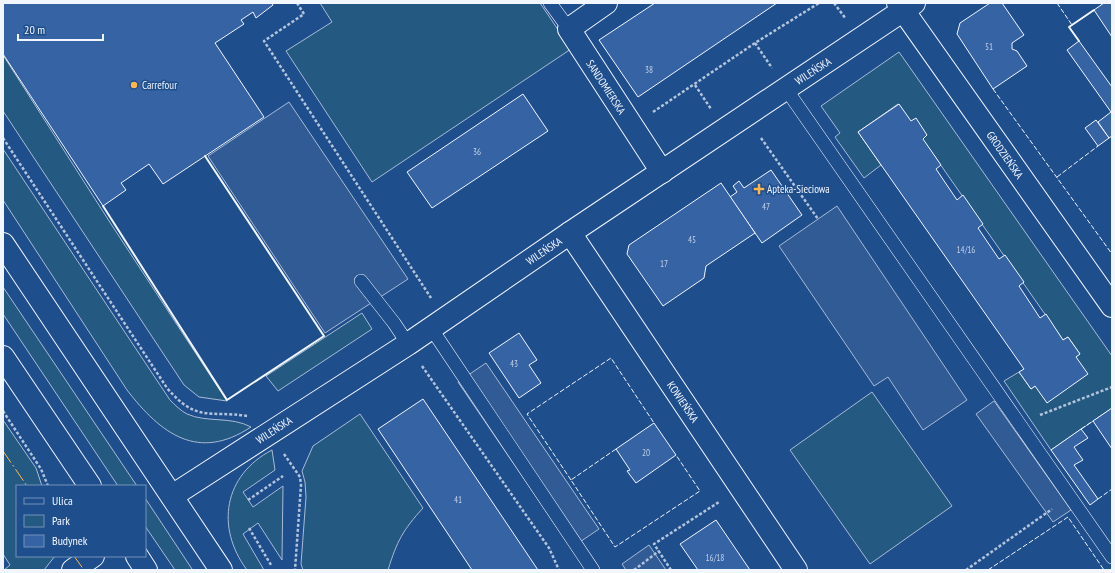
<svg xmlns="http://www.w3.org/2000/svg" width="1115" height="573" viewBox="0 0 1115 573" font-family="'PT Sans Narrow',sans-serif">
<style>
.green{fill:#245a82;stroke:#a8bbd7}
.parking{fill:#305b95;stroke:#a8bbd7}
.building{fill:#3563a3;stroke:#f2f6ff}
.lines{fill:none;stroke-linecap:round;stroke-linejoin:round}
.service-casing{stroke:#f2f6ff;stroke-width:14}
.minor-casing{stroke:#f2f6ff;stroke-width:24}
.secondary-casing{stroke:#f2f6ff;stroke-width:24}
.path{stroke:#b3c4dc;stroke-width:2.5;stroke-dasharray:3 2;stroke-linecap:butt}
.service{stroke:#1f4e8c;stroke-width:13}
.minor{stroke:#1f4e8c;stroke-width:22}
.secondary{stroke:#1f4e8c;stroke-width:22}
.fence{stroke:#f2f6ff;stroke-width:1;stroke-dasharray:5 2;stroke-linecap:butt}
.wall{stroke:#f2f6ff;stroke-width:2}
.power{stroke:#ffb74d;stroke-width:1;stroke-dasharray:14 3 2 3;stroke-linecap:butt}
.poi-dot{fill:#ffb74d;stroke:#1f4e8c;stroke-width:1.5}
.labels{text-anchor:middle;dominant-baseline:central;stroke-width:3;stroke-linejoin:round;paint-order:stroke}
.number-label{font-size:9px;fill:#c3d1e8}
.street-label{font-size:11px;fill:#f2f6ff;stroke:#1f4e8c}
.poi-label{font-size:11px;fill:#f2f6ff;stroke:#1f4e8c;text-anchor:start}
</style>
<rect width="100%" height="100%" fill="#1f4e8c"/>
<!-- green -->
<g class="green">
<path d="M 320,3 L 540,3 L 571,49 L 372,182 L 286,51 L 332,22 Z"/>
<path d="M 899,52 L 1112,356 L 1112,408 L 1051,450 L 1004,381 L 1019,372 L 1031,389 L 1080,354 L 1068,337 L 1063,340 L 898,104 L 858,132 L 881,165 L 864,178 L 835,137 L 840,133 L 821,106 Z"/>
<path d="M 3,55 L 111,224 L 227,401 L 199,397 L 184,385 L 3,111 Z"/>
<path d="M 3,149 L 170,400 C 175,405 181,411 187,414 C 207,423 231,416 251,427 C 198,462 161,434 127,390 L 3,200 Z"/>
<path d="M 3,287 L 137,486 L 118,486 L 3,314 Z"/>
<path d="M 362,313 L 372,329 L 278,391 L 266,376 Z"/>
<path d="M 872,392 L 952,506 L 870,564 L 790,450 Z"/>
<path d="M 360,414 L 423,508 C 403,530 397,541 388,570 L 303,570 L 301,564 L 306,497 L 305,482 L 302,471 L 313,446 Z"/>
<path d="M 3,420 L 36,468 L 42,486 L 17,486 L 17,556 L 55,556 L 44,570 L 4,570 L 10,565 L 3,554 Z"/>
<path d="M 272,450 L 275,470 L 243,492 L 253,507 L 283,486 L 282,560 L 258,523 L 243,534 L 264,570 L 247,570 C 215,527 224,475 272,450 Z"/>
<path d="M 145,498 L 192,569 L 193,570 L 175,570 L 145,526 Z"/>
</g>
<!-- parking -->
<g class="parking">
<path d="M 289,102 L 408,279 L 325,333 L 208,156 Z"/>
<path d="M 837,206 L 967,400 L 923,430 L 888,377 L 874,386 L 779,246 Z"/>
<path d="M 486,363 L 599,529 L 571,548 L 458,382 Z"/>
<path d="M 994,401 L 1071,510 L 1053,522 L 976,414 Z"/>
<path d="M 649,545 L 666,570 L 626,570 L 622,564 Z"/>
</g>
<!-- building -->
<g class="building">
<path d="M 3,3 L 272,3 L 273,5 L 256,18 L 253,12 L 241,20 L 244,24 L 215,43 L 264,117 L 163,184 L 149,164 L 121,183 L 126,190 L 103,206 L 3,54 Z"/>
<path d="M 655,3 L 777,3 L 638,97 L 599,40 Z"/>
<path d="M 990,3 L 1002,3 L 1024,35 L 1012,43 L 1012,49 L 1017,51 L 1027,66 L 993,89 L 957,34 L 960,23 Z"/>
<path d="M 1104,3 L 1112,3 L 1112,37 L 1094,10 Z"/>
<path d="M 1079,41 L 1112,87 L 1112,136 L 1109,138 L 1098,122 L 1111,112 L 1067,50 Z"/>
<path d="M 523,94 L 548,131 L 432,208 L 407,172 Z"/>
<path d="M 899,104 L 911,121 L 916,118 L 927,135 L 923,139 L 941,165 L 936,169 L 957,200 L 963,195 L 983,224 L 978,228 L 999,259 L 1005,255 L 1024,282 L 1019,286 L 1040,318 L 1046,314 L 1063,340 L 1068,337 L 1080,354 L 1076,357 L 1088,374 L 1047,403 L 1035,386 L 1031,389 L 1019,372 L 1024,369 L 858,132 Z"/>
<path d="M 1096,120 L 1109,138 L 1098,146 L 1085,128 Z"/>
<path d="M 771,170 L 802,215 L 762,243 L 730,197 L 737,192 L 733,186 L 739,181 L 744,188 Z"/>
<path d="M 721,183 L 755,233 L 706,266 L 704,278 L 663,306 L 627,254 L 629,245 Z"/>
<path d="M 519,333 L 537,360 L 529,365 L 541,383 L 519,398 L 489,353 Z"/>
<path d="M 423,399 L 538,570 L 472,570 L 378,429 Z"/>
<path d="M 1112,408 L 1112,449 L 1093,421 Z"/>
<path d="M 654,423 L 676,455 L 636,483 L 627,471 L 630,470 L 616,449 Z"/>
<path d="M 1081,429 L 1088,438 L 1074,447 L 1083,460 L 1074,465 L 1098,499 L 1090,505 L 1051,450 Z"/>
<path d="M 716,520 L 750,570 L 698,570 L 680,544 Z"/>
</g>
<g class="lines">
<!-- service casing -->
<g class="service-casing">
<g id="service">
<path d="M 550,3 L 569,29"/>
<path d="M 786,89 L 1112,557"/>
<path d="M 361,281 L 394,323 L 408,344"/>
<path d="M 431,328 L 593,570"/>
</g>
</g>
<!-- minor casing -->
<g class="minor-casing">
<g id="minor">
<path d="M 606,3 L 569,29 L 662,172"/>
<path d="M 898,3 L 1112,306"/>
<path d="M 570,233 L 796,570"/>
<path d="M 172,496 L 408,344 L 570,233 L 914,3"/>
<path d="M 73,570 L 93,556"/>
</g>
</g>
<!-- secondary casing -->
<g class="secondary-casing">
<g id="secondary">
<path d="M 3,244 L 221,570"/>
<path d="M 3,357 L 90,486"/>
<path d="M 137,556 L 146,570"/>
</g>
</g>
<!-- path -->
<g class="path">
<path d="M 297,3 L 304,14 L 264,41 L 431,298"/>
<path d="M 834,3 L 846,19"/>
<path d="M 755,43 L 772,68"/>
<path d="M 695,85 L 711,109"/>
<path d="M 653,112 L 755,43 L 819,3"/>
<path d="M 3,138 L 167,388 C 197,423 209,410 247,416"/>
<path d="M 761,138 L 818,219"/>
<path d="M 422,366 L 549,548 L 559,570"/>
<path d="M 3,411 L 41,469 L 48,486"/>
<path d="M 1040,415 L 1112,387"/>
<path d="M 284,454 L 300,477 L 301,485 L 295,570"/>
<path d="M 248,500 L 283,476"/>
<path d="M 249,528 L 271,565"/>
<path d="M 634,570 L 659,551"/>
<path d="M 671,570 L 654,544 L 719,502"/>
<path d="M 966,570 L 1052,509"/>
</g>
<!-- service -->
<use href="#service" class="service"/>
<!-- minor -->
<use href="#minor" class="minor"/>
<!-- secondary -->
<use href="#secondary" class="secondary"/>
<!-- fence -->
<g class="fence">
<path d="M 1057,3 L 1072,25"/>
<path d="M 993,89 L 1112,254"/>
<path d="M 1057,177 L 1098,146"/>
<path d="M 1081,429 L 1093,421"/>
<path d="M 616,449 L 571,480 L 615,547 L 700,491 L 676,455"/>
<path d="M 571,480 L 527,414 L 611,358 L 654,423"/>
<path d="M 1098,499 L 1112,489"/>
<path d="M 988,570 L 1068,517 L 1104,570"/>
</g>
<!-- wall -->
<g class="wall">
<path d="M 1079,41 L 1069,27 L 1094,10"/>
<path d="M 103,206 L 227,400 L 324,336 L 205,156"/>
</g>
<!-- power -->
<g class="power">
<path d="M 3,451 L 27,486"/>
<path d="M 74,556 L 84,570"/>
</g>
</g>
<!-- markers -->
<g class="poi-dot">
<circle cx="134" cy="85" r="4"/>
<path d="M757 183h4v4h4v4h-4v4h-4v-4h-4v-4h4z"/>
</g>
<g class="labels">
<!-- number labels -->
<g class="number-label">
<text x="989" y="46">51</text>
<text x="649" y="69">38</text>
<text x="477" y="151">36</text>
<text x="766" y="206">47</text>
<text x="692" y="239">45</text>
<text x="966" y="249">14/16</text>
<text x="664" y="263">17</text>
<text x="514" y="363">43</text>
<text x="646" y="452">20</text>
<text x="458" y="499">41</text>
<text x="715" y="557">16/18</text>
</g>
<!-- street labels -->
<g class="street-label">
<text transform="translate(813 71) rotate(-33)">WILEŃSKA</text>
<text transform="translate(606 87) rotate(57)">SANDOMIERSKA</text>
<text transform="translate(1005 155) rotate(55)">GRODZIEŃSKA</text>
<text transform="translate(544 251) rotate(-34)">WILEŃSKA</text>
<text transform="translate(683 402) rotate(56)">KOWIEŃSKA</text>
<text transform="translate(274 430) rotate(-33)">WILEŃSKA</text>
</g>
<!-- poi labels -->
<g class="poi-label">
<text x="142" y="85">Carrefour</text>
<text x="767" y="189">Apteka-Sieciowa</text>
</g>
</g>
<!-- border -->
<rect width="1115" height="573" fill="none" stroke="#f2f6ff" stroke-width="8"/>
<!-- legend -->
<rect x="16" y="485" width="130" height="72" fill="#1f4e8c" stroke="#7391ba"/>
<rect x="24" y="498" width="20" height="6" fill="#1f4e8c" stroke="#7391ba"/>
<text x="52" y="505" font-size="12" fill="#f2f6ff">Ulica</text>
<rect x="24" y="515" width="20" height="12" fill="#245a82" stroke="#7391ba"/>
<text x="52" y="525" font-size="12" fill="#f2f6ff">Park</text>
<rect x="24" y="535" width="20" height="12" fill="#3563a3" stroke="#7391ba"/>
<text x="52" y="545" font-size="12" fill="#f2f6ff">Budynek</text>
<!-- scale -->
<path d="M18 34v6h85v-6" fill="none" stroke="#f2f6ff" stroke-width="2"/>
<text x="24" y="34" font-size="12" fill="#f2f6ff" stroke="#1f4e8c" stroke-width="3" paint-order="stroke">20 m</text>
</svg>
